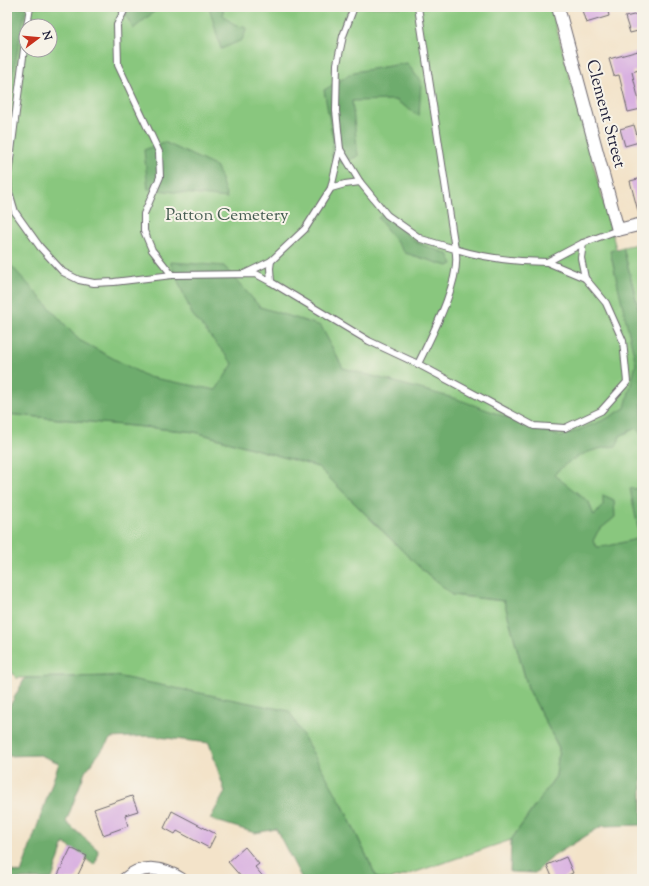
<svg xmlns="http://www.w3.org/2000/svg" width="649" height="886" viewBox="0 0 649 886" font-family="'Sorts Mill Goudy',serif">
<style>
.green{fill:#89c77e;stroke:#56745c;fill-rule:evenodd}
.forest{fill:#6eac6d;stroke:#486754}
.building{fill:#d9b1e1}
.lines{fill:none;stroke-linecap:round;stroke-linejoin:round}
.service-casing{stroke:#6b666d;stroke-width:8}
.minor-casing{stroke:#6b666d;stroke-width:14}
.service{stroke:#fff;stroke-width:6}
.minor{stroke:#fff;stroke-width:12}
.labels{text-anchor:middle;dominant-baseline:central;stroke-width:4;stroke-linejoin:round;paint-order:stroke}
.street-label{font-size:17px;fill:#22223b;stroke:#f7f3e8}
.park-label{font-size:17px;fill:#465c52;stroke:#f7f3e8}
</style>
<rect width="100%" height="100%" fill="#f7f3e8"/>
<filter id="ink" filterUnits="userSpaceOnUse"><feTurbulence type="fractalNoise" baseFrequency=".025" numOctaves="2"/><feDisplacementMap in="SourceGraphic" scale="8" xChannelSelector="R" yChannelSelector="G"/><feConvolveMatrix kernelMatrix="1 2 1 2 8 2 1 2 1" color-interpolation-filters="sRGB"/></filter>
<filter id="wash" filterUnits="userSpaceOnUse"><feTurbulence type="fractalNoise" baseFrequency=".012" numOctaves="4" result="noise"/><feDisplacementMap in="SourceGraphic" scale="16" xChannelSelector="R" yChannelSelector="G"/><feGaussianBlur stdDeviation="0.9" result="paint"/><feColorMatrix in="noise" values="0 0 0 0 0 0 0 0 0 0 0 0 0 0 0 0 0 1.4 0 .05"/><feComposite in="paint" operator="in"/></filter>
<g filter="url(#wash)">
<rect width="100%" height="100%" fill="#f3e3c9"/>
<!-- green -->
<g class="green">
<path d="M 7,7 L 551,7 L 642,345 L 642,555 L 561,572 L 237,428 L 7,354 ZM 26,26 L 50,26 L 50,50 L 26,50 Z"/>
<path d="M 642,243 L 642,323 L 623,247 Z"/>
<path d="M 7,414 L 195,432 L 318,467 L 416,564 L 452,595 L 504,601 L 528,688 L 559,748 L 556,776 L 511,840 L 404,876 L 391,879 L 377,878 L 342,804 L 116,676 L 16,678 L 7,665 Z"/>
</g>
<!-- forest -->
<g class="forest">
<path d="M 7,7 L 26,7 L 7,104 Z"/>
<path d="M 122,7 L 160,7 L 133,29 Z"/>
<path d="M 209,7 L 223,7 L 223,15 L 234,25 L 247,28 L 242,40 L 221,49 Z"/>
<path d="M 407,63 L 421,82 L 419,116 L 395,100 L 352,101 L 358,156 L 342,163 L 332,157 L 333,139 L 324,90 L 354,72 Z"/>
<path d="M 164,142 L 217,167 L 227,198 L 148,189 L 144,150 Z"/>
<path d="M 383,214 L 417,243 L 448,254 L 453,264 L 448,266 L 405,253 L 378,218 Z"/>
<path d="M 623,247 L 642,323 L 642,436 L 636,428 L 620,436 L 617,446 C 593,448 570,457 554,475 L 589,502 L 594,516 L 603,505 L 603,495 L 614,500 L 615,517 L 598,531 L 593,541 L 597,547 L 608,546 L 640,538 L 630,489 L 642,488 L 642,825 L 602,826 L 555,855 L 535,873 L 510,872 L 511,840 L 556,776 L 559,748 L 528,688 L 504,601 L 452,595 L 416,564 L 318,467 L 195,432 L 7,414 L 7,261 L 79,340 L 148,377 L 216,390 L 233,364 L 192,314 L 170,262 L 224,266 L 260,307 L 321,326 L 343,368 L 457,399 L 561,437 L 604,420 L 625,408 L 636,364 L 610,251 Z"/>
<path d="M 116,676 L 289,711 L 342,804 L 377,878 L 383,879 L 302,879 L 276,829 L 255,833 L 210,819 L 225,792 L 209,743 L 149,736 L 111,738 L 85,772 L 66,822 L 98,850 L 97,859 L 94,865 L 64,843 L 52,879 L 9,879 L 8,875 L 12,871 L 21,873 L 59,763 L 40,755 L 7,756 L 7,711 L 25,678 Z"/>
</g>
<g id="blocks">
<!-- building -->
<g class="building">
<path d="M 581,7 L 607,7 L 609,16 L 586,23 Z"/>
<path d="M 638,14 L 642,30 L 630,33 L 625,17 Z"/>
<path d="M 642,50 L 642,69 L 632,72 L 641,109 L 628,112 L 619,75 L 614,76 L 609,59 Z"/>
<path d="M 634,125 L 639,142 L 625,146 L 620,129 Z"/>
<path d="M 642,178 L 642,214 L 639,215 L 630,181 Z"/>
<path d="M 132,796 L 138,811 L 125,815 L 128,826 L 103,835 L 94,809 Z"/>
<path d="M 172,811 L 216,834 L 209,848 L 177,831 L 175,834 L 164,828 Z"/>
<path d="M 245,847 L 259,864 L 255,867 L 265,879 L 243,879 L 228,862 Z"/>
<path d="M 71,848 L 87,856 L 76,879 L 56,879 Z"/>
<path d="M 566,857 L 573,873 L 559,879 L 553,879 L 547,865 Z"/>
</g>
</g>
</g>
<g filter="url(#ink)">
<use href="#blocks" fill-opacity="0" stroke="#6b666d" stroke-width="1"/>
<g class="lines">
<!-- service casing -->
<g class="service-casing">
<g id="service">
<path d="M 126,7 L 117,25 L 118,65 L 159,152 L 160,177 L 144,214 L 144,231 L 152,250 L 172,275"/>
<path d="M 354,7 L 343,36 L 337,64 L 336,111 L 340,149 L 360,182 L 387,215 L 421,239 L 455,249 C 463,277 431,337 418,364"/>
<path d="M 418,7 L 455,249 C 485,258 515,262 547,262"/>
<path d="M 27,26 L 30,7"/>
<path d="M 26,33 L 8,175 L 9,192 L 15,212 L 40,247 L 63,272 L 79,280 L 94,283 L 114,282 L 172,275 L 256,274 L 271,282 L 369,341 L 418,364 L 534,426 L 565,428 L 601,411 L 627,382 L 623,341 L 606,303 L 585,278 L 547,262 L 583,243 L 618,230"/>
<path d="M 331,188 L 340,149"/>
<path d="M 583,243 L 581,258 L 585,278"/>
<path d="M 244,274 L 271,261"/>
<path d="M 271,282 L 270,268 L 271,261 L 305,229 L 331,188 L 345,184 L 360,182"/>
</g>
</g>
<!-- minor casing -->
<g class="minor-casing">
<g id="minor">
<path d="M 558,7 L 618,230 L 642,224"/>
<path d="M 125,879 C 142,864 163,867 181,879"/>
</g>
</g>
<!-- service -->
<use href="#service" class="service"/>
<!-- minor -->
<use href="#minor" class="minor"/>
</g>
</g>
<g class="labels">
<!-- street labels -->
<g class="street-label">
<text transform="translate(605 114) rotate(75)">Clement Street</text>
</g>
<!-- park labels -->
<g class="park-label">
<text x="227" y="216">Patton Cemetery</text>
</g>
</g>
<!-- margin -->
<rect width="649" height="886" fill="none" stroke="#f7f3e8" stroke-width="24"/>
<!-- north arrow -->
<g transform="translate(38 38) rotate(74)"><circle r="19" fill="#f7f3e8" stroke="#a29fa3"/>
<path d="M0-3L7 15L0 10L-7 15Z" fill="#c8321e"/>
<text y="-6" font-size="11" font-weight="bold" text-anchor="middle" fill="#22223b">N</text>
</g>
</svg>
